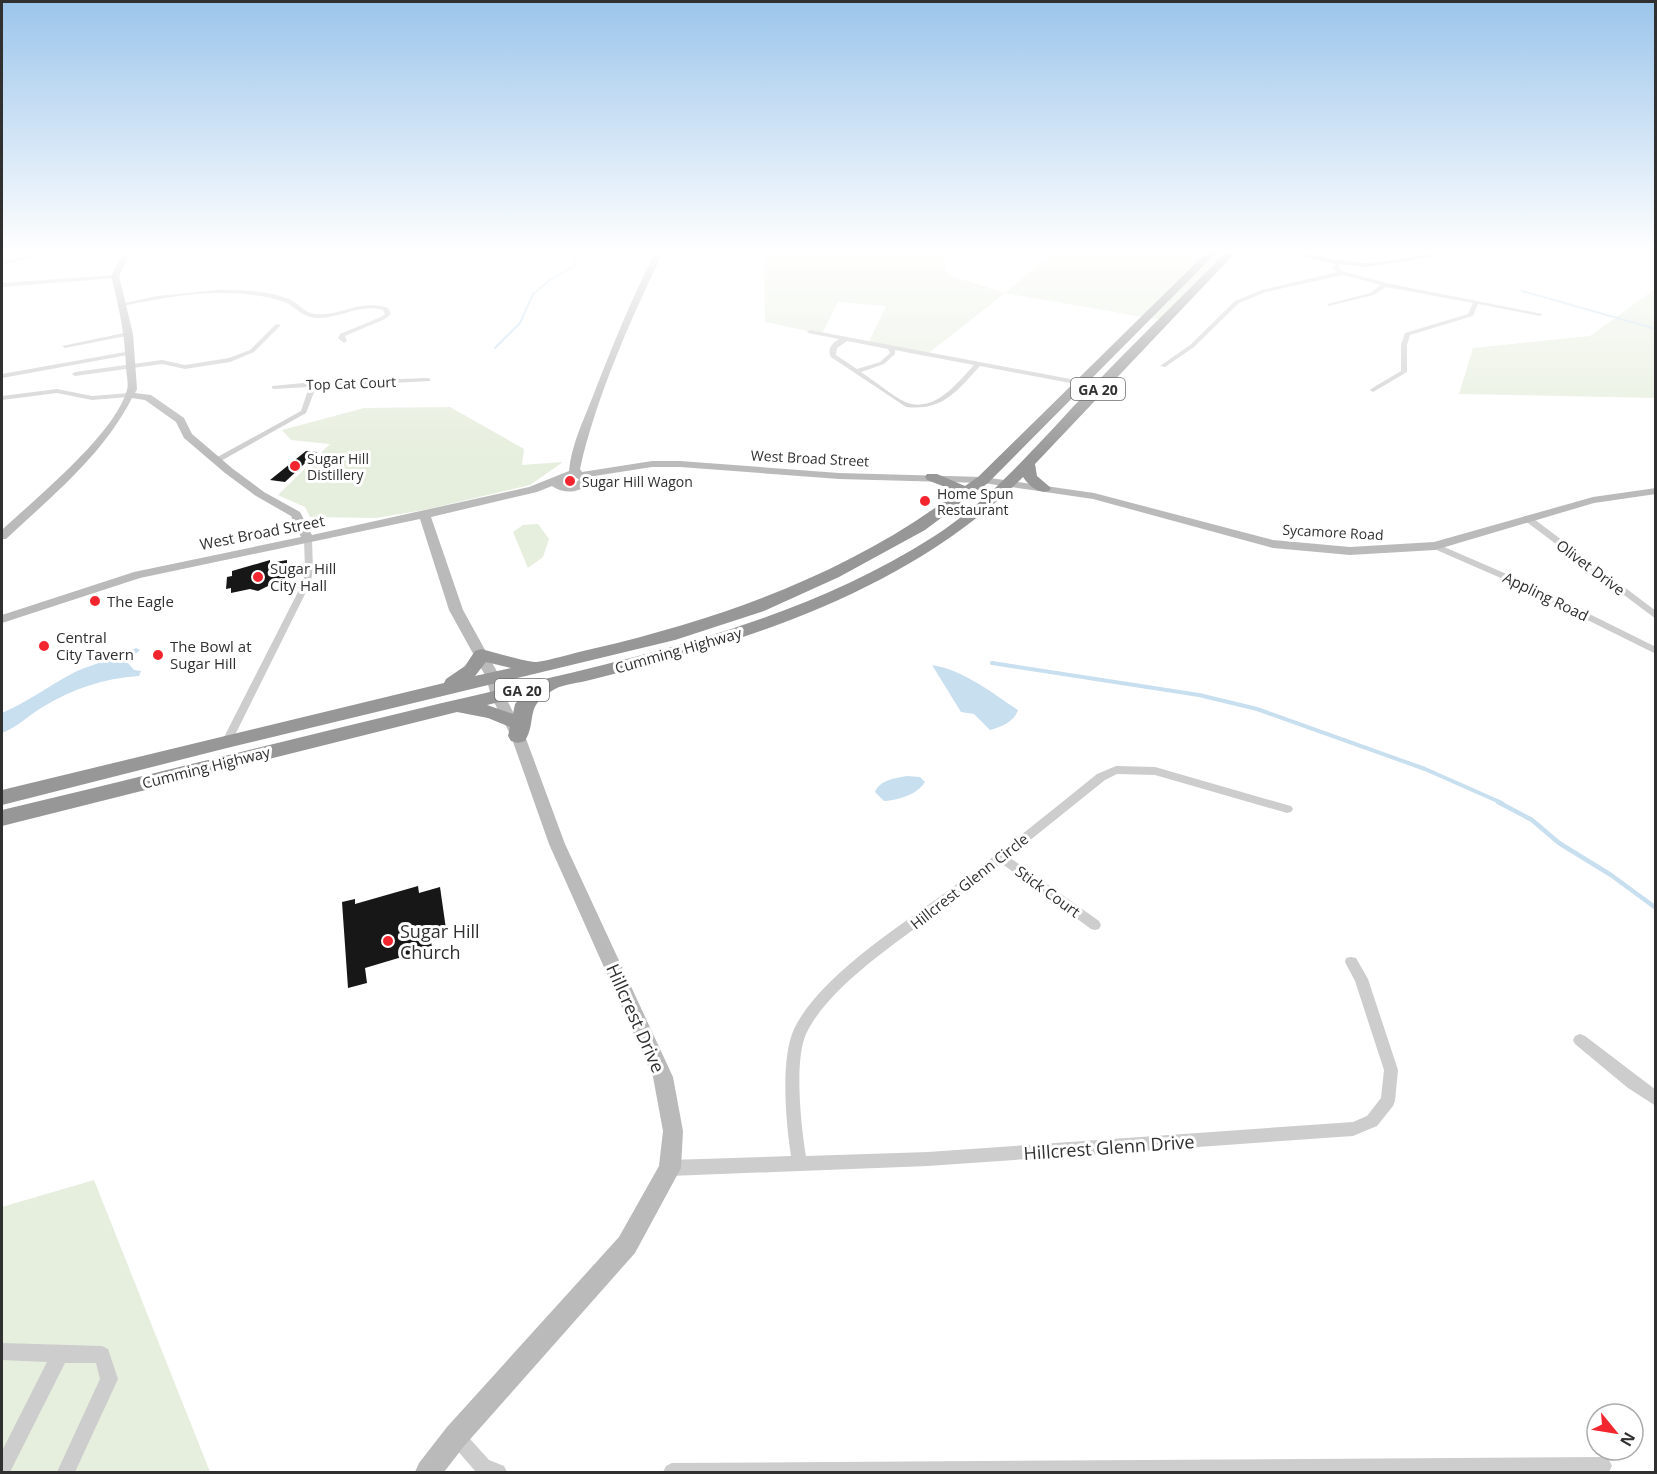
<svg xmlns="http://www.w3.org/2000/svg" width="1657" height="1474" viewBox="0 0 1657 1474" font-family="'Open Sans',sans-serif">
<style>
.green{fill:#e6eedd}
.water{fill:#c8dfef}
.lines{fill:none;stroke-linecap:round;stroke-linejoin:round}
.stream-far2{stroke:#c8dfef;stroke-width:2}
.stream-far1{stroke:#c8dfef;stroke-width:4}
.stream{stroke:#c8dfef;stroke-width:4.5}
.building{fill:#171717}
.street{fill:#cdcdcd;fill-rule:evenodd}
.secondary{fill:#bababa;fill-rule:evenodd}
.highway{fill:#979797;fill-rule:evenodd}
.poi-dot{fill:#f3262f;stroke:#fff;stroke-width:2}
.labels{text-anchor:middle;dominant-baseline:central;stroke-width:6;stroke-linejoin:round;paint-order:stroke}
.far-street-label{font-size:14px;fill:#303030;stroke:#fff}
.shield{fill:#fff;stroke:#6e6e6e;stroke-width:1.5}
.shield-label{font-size:14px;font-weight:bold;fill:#303030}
.far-poi-label{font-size:14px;fill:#303030;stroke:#fff;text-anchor:start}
.street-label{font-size:15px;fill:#303030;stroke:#fff}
.poi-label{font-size:15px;fill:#303030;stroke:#fff;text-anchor:start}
.near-poi-label{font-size:18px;fill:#303030;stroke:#fff;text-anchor:start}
.near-street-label{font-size:18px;fill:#303030;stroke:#fff}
</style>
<rect width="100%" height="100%" fill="#fff"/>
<!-- green -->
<g class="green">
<path d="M 764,251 L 940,251 L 949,275 L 1005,293 L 1055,251 L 1235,251 L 1167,321 L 1005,293 L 925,356 L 868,344 L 886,306 L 838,302 L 822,334 L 765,322 Z"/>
<path d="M 1655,289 L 1655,398 L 1459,394 L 1473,348 L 1590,336 Z"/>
<path d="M 450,407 L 524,449 L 522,465 L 563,462 L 530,485 L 424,510 L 376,518 L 310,517 L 305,507 L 278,495 L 330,444 L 291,440 L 282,430 L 364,408 Z"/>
<path d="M 538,524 L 549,539 L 543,557 L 528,568 L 513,532 L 523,525 Z"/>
<path d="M 94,1180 L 210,1472 L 2,1472 L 2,1207 Z"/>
</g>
<!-- water -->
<g class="water">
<path d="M 136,648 L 140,650 L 131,658 L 128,663 L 134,670 L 141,671 L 139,676 C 104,678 72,689 41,708 C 28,716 16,728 2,733 L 2,713 C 28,702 50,685 75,672 C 95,663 117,659 136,648 Z"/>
<path d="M 932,665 C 964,670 992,693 1018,710 C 1014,722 1001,727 990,730 L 974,714 L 961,712 Z"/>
<path d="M 907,776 L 920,777 L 925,782 C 917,795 898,800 884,801 L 875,792 C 880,780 895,778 907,776 Z"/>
</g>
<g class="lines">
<!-- stream-far2 -->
<g class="stream-far2">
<path d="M 1522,291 L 1656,329"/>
<path d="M 495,348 L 520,323 L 533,294 L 550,280 L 573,267 L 575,260 L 589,254"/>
</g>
<!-- stream-far1 -->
<path class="stream-far1" d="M 992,663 L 1199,695 L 1257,709 L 1425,769 L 1502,803"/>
<!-- stream -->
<path class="stream" d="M 1498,802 L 1532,820 L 1559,843 L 1611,875 L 1656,908"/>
</g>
<!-- building -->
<g class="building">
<path d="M 306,451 L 317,452 L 285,482 L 270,480 Z"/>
<path d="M 270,560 L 270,563 L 287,560 L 287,565 L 292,564 L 293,575 L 287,576 L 287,582 L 268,586 L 258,591 L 250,589 L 231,593 L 231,588 L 226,589 L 227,577 L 232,576 L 232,571 Z"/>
<path d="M 418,886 L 419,893 L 440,887 L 446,929 L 430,934 L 432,948 L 365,968 L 367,983 L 348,988 L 342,902 L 355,899 L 355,904 Z"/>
</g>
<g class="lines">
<!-- street -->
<g class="street">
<path d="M 53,251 L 62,251 L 2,265 L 2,261 Z"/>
<path d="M 386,251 L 639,251 L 636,253 L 389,253 Z"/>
<path d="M 1337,260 L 1340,262 L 1339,268 L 1342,271 L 1386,283 L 1543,314 L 1540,316 L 1478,304 L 1473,316 L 1410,335 L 1407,345 L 1407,372 L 1373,392 L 1370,390 L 1371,389 L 1401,371 L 1401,345 L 1405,333 L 1468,314 L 1473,303 L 1386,287 L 1374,295 L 1328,306 L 1328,304 L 1370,293 L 1381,285 L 1343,275 L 1266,292 L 1239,303 L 1194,347 L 1165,367 L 1160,366 L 1190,345 L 1235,301 L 1262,290 L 1337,272 L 1333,269 L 1334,262 Z"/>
<path d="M 117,275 L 117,277 L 115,278 L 2,287 L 2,283 Z"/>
<path d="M 217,290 C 241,290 268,290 291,300 C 299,304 305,313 315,314 C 342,317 358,298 388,308 L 391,314 L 385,319 L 345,336 L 347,341 L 344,343 L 338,338 L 340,334 L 381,317 L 385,314 L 383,310 C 360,303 339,319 316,318 C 303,317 297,309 287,303 C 282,301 276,299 270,298 C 223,287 169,296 123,306 L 120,304 L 157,296 Z"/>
<path d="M 276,324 L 281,325 L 254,352 L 230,362 L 185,369 L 162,364 L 75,376 L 72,374 L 75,372 L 162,360 L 185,365 L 229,358 L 250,350 Z"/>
<path d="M 810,330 L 1081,381 L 1084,383 L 1081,385 L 980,366 C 957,391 943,411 906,407 L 831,357 C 827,349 832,343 839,339 L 808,333 L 807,332 ZM 847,341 L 888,349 L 890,353 L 880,362 L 857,369 L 836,355 L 837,348 ZM 895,350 L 974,365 C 958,382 936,412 908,403 C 898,400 872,379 861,372 L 884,364 L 895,354 Z"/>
<path d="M 129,332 L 131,333 L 131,335 L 65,348 L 62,346 Z"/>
<path d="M 131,351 L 133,352 L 133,354 L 2,378 L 2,374 Z"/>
<path d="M 428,378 L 430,379 L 430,381 L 316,387 L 306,413 L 219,462 L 212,460 L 301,411 L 309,387 L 274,389 L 272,388 L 272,386 L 314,382 Z"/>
<path d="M 57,389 L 92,396 L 129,393 L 132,395 L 129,397 L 92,400 L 57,393 L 2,400 L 2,396 Z"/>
<path d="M 1524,516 L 1530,516 L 1656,611 L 1656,619 L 1524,520 Z"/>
<path d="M 308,537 L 312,540 L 313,569 L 311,582 L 232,741 L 231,744 L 223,744 L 222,741 L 303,582 L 305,569 L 304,540 Z"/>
<path d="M 1435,543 L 1525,582 L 1656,647 L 1656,654 L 1519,586 L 1432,548 L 1431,546 Z"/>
<path d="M 1116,766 L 1155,767 L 1287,805 L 1291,806 L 1293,809 L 1291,812 L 1287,813 L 1155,775 L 1117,774 L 1105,780 L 1009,857 L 1099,921 L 1101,925 L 1099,929 L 1095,930 L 1091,929 L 1001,863 C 978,881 955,899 932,916 C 893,945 827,989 806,1034 C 794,1061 801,1126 806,1156 L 928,1152 L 1353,1122 L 1367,1116 L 1381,1098 L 1384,1070 L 1355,981 L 1345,962 L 1346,958 L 1351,957 L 1356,958 L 1368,979 L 1398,1070 L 1395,1101 L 1393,1106 L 1377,1126 L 1353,1136 L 928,1166 L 670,1176 L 665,1173 L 662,1168 L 665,1163 L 670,1160 L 791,1156 C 786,1123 780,1060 794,1029 C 820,975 905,923 953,887 C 1002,851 1050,812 1097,774 Z"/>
<path d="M 1580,1034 L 1585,1036 L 1656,1090 L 1656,1106 L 1628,1088 L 1575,1044 L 1573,1040 L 1575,1036 Z"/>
<path d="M 2,1343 L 102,1346 L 108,1349 L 118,1379 L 75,1472 L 57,1472 L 100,1379 L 96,1363 L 65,1363 L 10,1472 L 2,1472 L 2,1451 L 47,1362 L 2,1360 Z"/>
<path d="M 456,1427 L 462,1430 L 489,1460 L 504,1466 L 507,1472 L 476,1472 L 450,1442 L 447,1436 L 450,1430 Z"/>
<path d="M 1603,1457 L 1609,1460 L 1612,1466 L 1609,1472 L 663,1472 L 666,1466 L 672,1463 Z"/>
</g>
<!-- secondary -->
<g class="secondary">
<path d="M 124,251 L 132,251 L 119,276 L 133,334 L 137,389 L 135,393 L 151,395 L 184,418 L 192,434 L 233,469 L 264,492 L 300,512 L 312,535 L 529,487 L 569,471 C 571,446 584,419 593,396 C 612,347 632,297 656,251 L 664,251 C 632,315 595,400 580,469 L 582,472 L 652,461 L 680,461 L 839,473 L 983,477 L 1094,493 L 1273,540 L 1350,547 L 1434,542 L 1593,497 L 1656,488 L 1656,494 L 1594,503 L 1435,550 L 1350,555 L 1273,548 L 1093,499 L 983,483 L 839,479 L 680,467 L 652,467 L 588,477 L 591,481 C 581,493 565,495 552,486 L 537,492 L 431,517 L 463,610 L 500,677 L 505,696 L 525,736 L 565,844 L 673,1077 L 683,1131 L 681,1168 L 635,1253 L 465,1445 L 444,1472 L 415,1472 L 419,1463 L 447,1427 L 619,1237 L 659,1166 L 663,1131 L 653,1077 L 549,844 L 511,736 L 491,696 L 486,677 L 449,610 L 420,519 L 140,578 L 2,623 L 2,615 L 134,572 L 301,537 L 291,516 L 256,496 L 225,473 L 184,438 L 176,422 L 145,400 L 132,398 C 103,455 52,496 6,539 L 2,539 L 2,530 C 36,498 115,434 127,390 C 129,383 126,374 126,367 C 125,335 119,306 111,276 ZM 569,477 L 577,478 L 579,480 L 572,485 L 563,484 L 565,479 Z"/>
<path d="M 1270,251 C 1302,248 1335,263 1367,263 C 1401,262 1435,248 1469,251 L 1367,267 L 1337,264 Z"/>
</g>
<!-- highway -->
<g class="highway">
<path d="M 1208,251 L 1218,251 L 988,483 L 925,530 L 839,577 L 764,611 L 675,640 L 227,748 L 2,805 L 2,790 L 444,683 L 446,679 L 465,666 L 475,651 L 481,649 C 497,653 519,660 534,662 C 541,663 585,650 596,648 C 723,618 847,574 953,495 L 953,490 L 927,480 L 925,477 L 927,474 L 937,474 L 965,486 L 978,477 ZM 486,662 L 511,668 L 475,676 Z"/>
<path d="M 1227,251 L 1237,251 L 1035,464 L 1037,476 L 1051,488 L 1049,491 C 1038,494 1029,486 1023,477 C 931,568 810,619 688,654 C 655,663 623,672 590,680 C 580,683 564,684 555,689 C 523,706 538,719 525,741 L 518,743 L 511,741 L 508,736 L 510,727 L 488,718 L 457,712 L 2,826 L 2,810 C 149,775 295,738 442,703 C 610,663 785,631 933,537 C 994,498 1040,441 1090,389 C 1135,342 1182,297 1227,251 ZM 521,697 L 515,704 L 513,714 L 487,705 Z"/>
</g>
</g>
<!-- sky -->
<linearGradient id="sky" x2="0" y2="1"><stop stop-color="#9bc5eb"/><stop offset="0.55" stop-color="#fff"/><stop offset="1" stop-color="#fff" stop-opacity="0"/></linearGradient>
<rect width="1657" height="457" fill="url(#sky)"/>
<!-- markers -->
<g class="poi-dot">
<circle cx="295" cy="466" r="6"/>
<circle cx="570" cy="481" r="6"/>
<circle cx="925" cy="501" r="6"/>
<circle cx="258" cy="577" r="6"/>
<circle cx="95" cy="601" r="6"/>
<circle cx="44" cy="646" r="6"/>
<circle cx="158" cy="655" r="6"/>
<circle cx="388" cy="941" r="6"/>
</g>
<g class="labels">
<!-- far-street labels -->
<g class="far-street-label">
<text transform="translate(351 383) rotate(-2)">Top Cat Court</text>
<text transform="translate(810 458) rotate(3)">West Broad Street</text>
<text transform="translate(1333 532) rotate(3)">Sycamore Road</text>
</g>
<!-- shield labels -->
<g class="shield">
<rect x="1071" y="378" width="54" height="22" rx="4.5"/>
<rect x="495" y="679" width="54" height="22" rx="4.5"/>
</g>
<g class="shield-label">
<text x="1098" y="389">GA 20</text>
<text x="522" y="690">GA 20</text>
</g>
<!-- far-poi labels -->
<g class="far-poi-label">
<text x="307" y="458">Sugar Hill<tspan x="307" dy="16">Distillery</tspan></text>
<text x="582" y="481">Sugar Hill Wagon</text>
<text x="937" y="493">Home Spun<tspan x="937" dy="16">Restaurant</tspan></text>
</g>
<!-- street labels -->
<g class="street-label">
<text transform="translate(262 532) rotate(-11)">West Broad Street</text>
<text transform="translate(1591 567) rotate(37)">Olivet Drive</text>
<text transform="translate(1546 596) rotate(26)">Appling Road</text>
<text transform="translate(678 650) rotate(-16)">Cumming Highway</text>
<text transform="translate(206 767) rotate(-14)">Cumming Highway</text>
<text transform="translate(969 881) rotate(-38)">Hillcrest Glenn Circle</text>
<text transform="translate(1048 891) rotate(36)">Stick Court</text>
</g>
<!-- poi labels -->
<g class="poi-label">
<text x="270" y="568">Sugar Hill<tspan x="270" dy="17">City Hall</tspan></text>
<text x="107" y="601">The Eagle</text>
<text x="56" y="637">Central<tspan x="56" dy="17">City Tavern</tspan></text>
<text x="170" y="646">The Bowl at<tspan x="170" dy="17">Sugar Hill</tspan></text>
</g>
<!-- near-poi labels -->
<g class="near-poi-label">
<text x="400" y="931">Sugar Hill<tspan x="400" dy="21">Church</tspan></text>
</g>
<!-- near-street labels -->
<g class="near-street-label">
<text transform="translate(636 1018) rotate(66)">Hillcrest Drive</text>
<text transform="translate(1109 1147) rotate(-4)">Hillcrest Glenn Drive</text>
</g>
</g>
<!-- border -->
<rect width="1657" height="1474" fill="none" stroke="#303030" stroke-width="6"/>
<!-- north arrow -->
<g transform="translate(1615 1432) rotate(120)"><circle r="28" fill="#ffffff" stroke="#acacac" stroke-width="1.5"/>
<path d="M0-4.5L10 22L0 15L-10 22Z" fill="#f3262f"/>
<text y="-9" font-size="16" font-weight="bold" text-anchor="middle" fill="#303030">N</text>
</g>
</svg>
